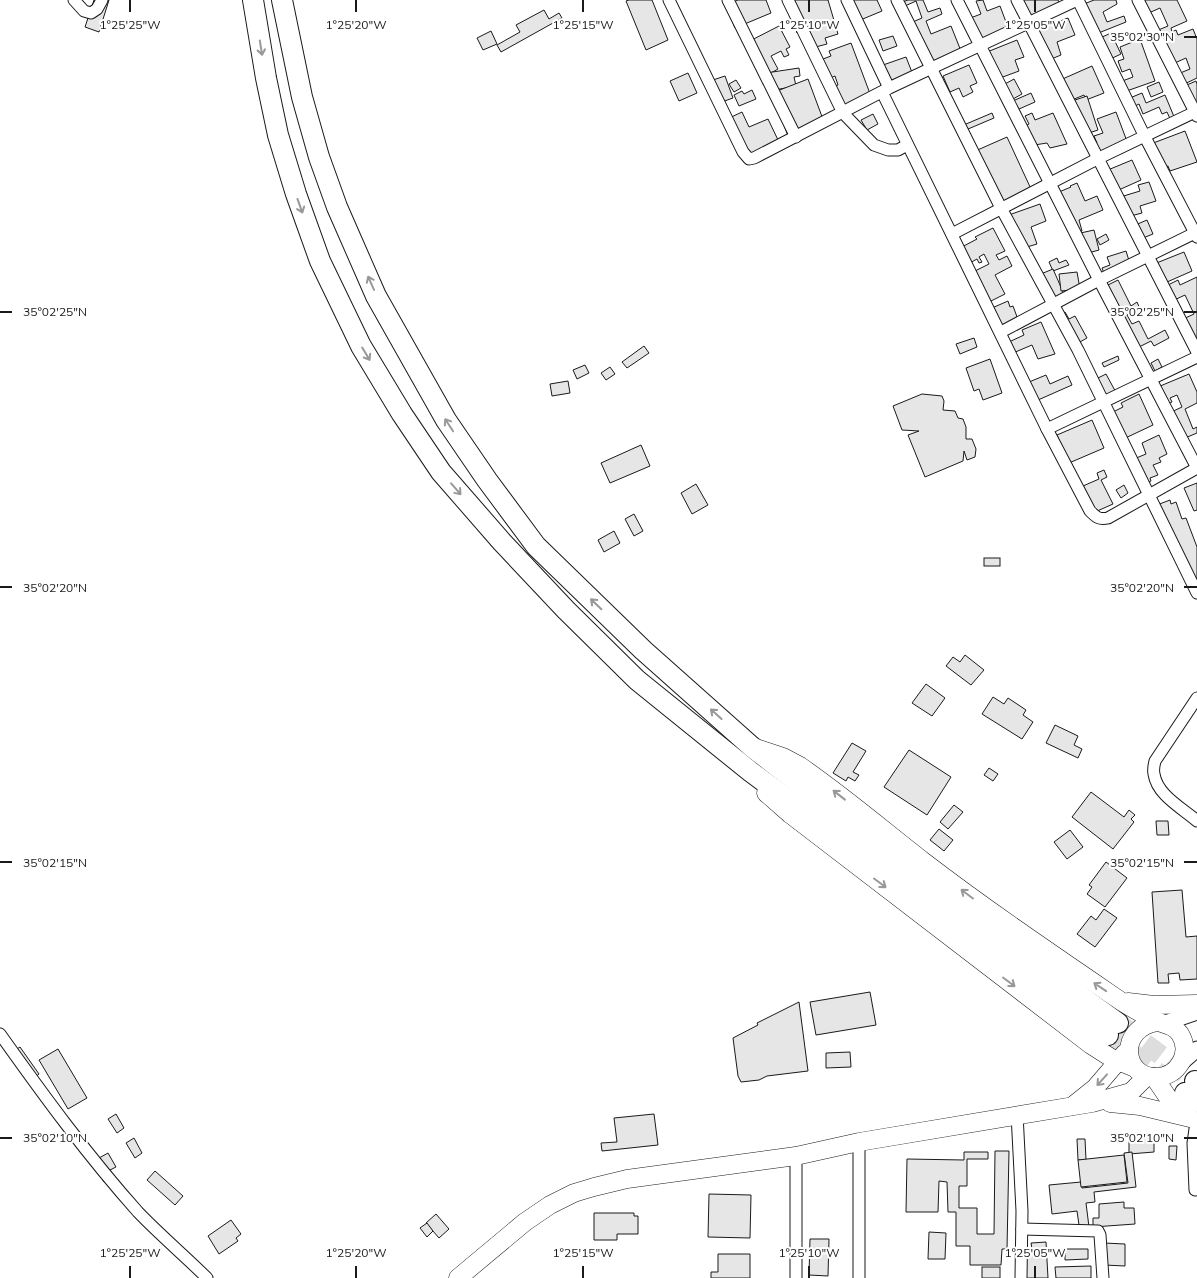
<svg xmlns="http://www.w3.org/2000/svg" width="1197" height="1278" viewBox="0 0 1197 1278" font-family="Mulish,sans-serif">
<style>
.building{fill:#e6e6e6;stroke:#1a1a1a}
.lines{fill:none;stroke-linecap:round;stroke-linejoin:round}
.highway-tunnel{stroke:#ddd;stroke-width:20;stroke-dasharray:20 10;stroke-linecap:butt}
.street-casing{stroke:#1a1a1a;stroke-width:13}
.secondary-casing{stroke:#1a1a1a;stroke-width:17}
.primary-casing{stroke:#1a1a1a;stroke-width:19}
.highway-casing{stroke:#1a1a1a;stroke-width:22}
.street{stroke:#fff;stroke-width:11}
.secondary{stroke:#fff;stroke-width:15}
.primary{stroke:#fff;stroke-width:18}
.highway{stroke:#fff;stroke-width:20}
.oneway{stroke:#989898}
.ticks{fill:none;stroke:#1a1a1a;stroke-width:2}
.ticks-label{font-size:12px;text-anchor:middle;fill:#1a1a1a;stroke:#fff;stroke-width:4;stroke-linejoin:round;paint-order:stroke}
</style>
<rect width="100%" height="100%" fill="#fff"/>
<!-- building -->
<g class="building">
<path d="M 94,0 L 109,0 L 99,32 L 85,27 Z"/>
<path d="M 629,0 L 652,0 L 668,40 L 646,50 L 626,1 Z"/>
<path d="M 738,0 L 766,0 L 771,13 L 735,28 L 726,5 Z"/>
<path d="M 793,0 L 828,0 L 838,34 L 825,38 L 827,44 L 808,49 L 803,31 L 797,33 L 787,2 Z"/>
<path d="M 849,0 L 877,0 L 882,11 L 858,21 Z"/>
<path d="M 908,0 L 923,0 L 928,12 L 940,8 L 942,14 L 926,21 L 931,34 L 951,26 L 961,51 L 925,65 L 908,24 L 922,18 L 916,1 L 905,6 L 897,4 Z"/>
<path d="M 983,0 L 987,11 L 1000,6 L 1009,30 L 975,43 L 965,20 L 981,14 L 976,1 Z"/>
<path d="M 1015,0 L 1058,0 L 1061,6 L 1025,20 Z"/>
<path d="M 1094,0 L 1116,0 L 1117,4 L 1103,12 L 1107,22 L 1124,16 L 1126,22 L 1091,36 L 1079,6 Z"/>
<path d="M 1135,0 L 1177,0 L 1187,21 L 1171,28 L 1172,32 L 1176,30 L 1178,35 L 1193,29 L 1197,39 L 1197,78 L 1178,87 L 1173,76 L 1190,69 L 1186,58 L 1168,66 L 1151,33 L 1168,26 L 1160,8 L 1142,16 Z"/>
<path d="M 544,10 L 549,19 L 559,13 L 562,18 L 501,52 L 497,45 L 520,32 L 516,25 Z"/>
<path d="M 1068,18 L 1075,35 L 1057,42 L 1061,55 L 1044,62 L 1032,32 Z"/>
<path d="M 779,26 L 790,47 L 786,49 L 789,55 L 784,57 L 781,51 L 771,56 L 778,69 L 762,78 L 744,44 Z"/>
<path d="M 491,31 L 497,44 L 483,50 L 477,38 Z"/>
<path d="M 1111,33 L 1121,54 L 1106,61 L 1100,38 Z"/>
<path d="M 893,36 L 897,46 L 883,51 L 879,40 Z"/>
<path d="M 1140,39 L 1155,81 L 1121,93 L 1117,83 L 1133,77 L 1130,69 L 1122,72 L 1118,61 L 1124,59 L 1120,47 Z"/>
<path d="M 1017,40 L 1024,57 L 1015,60 L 1019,71 L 992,81 L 982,54 Z"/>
<path d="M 851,43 L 872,99 L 837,112 L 828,89 L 838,85 L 835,76 L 823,81 L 815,62 L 831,56 L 829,51 Z"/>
<path d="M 906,57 L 915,80 L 892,89 L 883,65 Z"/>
<path d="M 969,65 L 977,83 L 970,86 L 973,92 L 963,97 L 959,88 L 950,92 L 943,76 Z"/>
<path d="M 1092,66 L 1104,93 L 1086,100 L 1084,95 L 1072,100 L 1058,81 Z"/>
<path d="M 799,68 L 800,76 L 794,77 L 796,86 L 769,91 L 766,73 Z"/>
<path d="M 688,73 L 697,93 L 679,101 L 670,81 Z"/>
<path d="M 725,76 L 733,98 L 716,104 L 707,82 Z"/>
<path d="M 808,79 L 824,122 L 788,136 L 772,93 Z"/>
<path d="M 1014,79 L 1022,94 L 1013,99 L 1005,84 Z"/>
<path d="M 736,80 L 741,88 L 734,92 L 729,84 Z"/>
<path d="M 1196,81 L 1197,84 L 1197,107 L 1180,88 Z"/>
<path d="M 1159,82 L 1163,92 L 1151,97 L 1147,87 Z"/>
<path d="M 752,90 L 756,99 L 739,106 L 734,95 L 742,91 L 744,94 Z"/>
<path d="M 1031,93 L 1035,102 L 1010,113 L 1006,104 Z"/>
<path d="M 1142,93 L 1146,103 L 1165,95 L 1175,119 L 1171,121 L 1167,112 L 1162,114 L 1159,107 L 1143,114 L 1139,104 L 1129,109 L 1125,100 Z"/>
<path d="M 1087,96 L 1098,130 L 1080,136 L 1069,102 Z"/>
<path d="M 742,112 L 749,127 L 768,119 L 779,142 L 743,158 L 725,120 Z"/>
<path d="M 1116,112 L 1128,144 L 1095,156 L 1091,145 L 1097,143 L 1094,136 L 1103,133 L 1097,119 Z"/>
<path d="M 992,113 L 994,118 L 961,132 L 959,127 Z"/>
<path d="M 1032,113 L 1035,120 L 1053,113 L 1067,144 L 1050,148 L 1047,143 L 1028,146 L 1020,129 L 1029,124 L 1025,116 Z"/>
<path d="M 873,114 L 878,124 L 867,130 L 861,120 Z"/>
<path d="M 1185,131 L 1197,162 L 1170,171 L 1168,166 L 1158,169 L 1148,145 Z"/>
<path d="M 1007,137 L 1031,189 L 997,204 L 973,152 Z"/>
<path d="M 1132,160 L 1141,180 L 1112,193 L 1103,172 Z"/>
<path d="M 1149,182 L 1156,201 L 1140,206 L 1142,213 L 1123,218 L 1117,198 L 1140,191 L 1138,185 Z"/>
<path d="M 1077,183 L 1085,201 L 1097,196 L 1103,210 L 1079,220 L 1082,231 L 1075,234 L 1054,194 L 1071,187 L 1070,186 Z"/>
<path d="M 1040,204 L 1046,221 L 1031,227 L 1037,244 L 1017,250 L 1006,216 Z"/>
<path d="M 1147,220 L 1153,234 L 1138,240 L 1133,226 Z"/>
<path d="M 993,228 L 1005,251 L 996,255 L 999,260 L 1007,256 L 1012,266 L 995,275 L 1005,294 L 987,303 L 971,273 L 989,264 L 984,254 L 979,257 L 982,262 L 979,263 L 977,259 L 968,264 L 960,248 L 977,239 L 975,237 Z"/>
<path d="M 1094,230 L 1099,250 L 1081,255 L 1076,234 Z"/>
<path d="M 1106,234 L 1109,240 L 1100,245 L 1097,239 Z"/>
<path d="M 1126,251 L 1131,267 L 1104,273 L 1102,268 L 1110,265 L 1107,257 Z"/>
<path d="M 1184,252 L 1192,271 L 1158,286 L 1149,266 Z"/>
<path d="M 1057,258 L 1059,263 L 1066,260 L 1069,265 L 1053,271 L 1049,262 Z"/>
<path d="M 1053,269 L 1067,301 L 1050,309 L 1036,276 Z"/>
<path d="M 1077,272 L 1080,289 L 1061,291 L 1059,274 Z"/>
<path d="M 1197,277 L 1197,348 L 1179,321 L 1194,314 L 1185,295 L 1170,302 L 1160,289 L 1178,280 L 1180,285 Z"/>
<path d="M 1118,280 L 1131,306 L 1137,302 L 1140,309 L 1127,315 L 1132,324 L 1139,321 L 1148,339 L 1165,330 L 1169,338 L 1154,346 L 1151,341 L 1133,350 L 1102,288 Z"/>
<path d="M 1008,301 L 1010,307 L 1013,306 L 1020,325 L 1002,332 L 992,308 Z"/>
<path d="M 1065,312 L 1069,319 L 1075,316 L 1087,338 L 1071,347 L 1056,317 Z"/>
<path d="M 1041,322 L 1055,354 L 1038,359 L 1032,345 L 1013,353 L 1009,342 L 1024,335 L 1022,330 Z"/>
<path d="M 974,338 L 977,347 L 960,354 L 956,344 Z"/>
<path d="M 644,346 L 649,353 L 627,368 L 622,362 Z"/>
<path d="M 1118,356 L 1119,360 L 1104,367 L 1102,363 Z"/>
<path d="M 990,359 L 1002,393 L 983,400 L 979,389 L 974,391 L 966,368 Z"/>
<path d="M 1158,359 L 1162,367 L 1155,371 L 1151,363 Z"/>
<path d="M 585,365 L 589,373 L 577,379 L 573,370 Z"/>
<path d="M 610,367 L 615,374 L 606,380 L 601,373 Z"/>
<path d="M 1106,374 L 1119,398 L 1103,407 L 1090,382 Z"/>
<path d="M 1189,374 L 1197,392 L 1197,403 L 1185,409 L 1193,429 L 1197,427 L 1197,433 L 1178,441 L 1167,414 L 1182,407 L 1177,395 L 1170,398 L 1172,402 L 1161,407 L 1153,389 Z"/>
<path d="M 1046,375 L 1050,384 L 1068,376 L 1072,385 L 1038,400 L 1029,382 Z"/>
<path d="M 568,381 L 570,393 L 552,396 L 550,384 Z"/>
<path d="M 922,394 L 942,396 L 944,401 L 943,410 L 955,411 L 958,418 L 963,419 L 966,427 L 966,439 L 972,439 L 976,449 L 975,457 L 967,460 L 964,451 L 963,461 L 925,477 L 908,435 L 919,431 L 902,430 L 893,406 Z"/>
<path d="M 1139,394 L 1153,425 L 1119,441 L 1107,415 L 1123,407 L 1121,403 Z"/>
<path d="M 1092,420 L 1104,448 L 1069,463 L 1057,435 Z"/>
<path d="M 1159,435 L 1167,454 L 1159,458 L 1161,462 L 1153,465 L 1158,475 L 1150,478 L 1151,481 L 1143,485 L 1129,461 L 1146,454 L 1142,443 Z"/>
<path d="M 641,445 L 650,466 L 610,483 L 601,463 Z"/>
<path d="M 1104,470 L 1107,477 L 1101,480 L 1113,504 L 1095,512 L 1083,486 L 1099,479 L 1097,473 Z"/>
<path d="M 1197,483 L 1197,510 L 1194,511 L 1184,488 Z"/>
<path d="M 696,484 L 708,505 L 692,514 L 681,493 Z"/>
<path d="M 1124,485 L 1128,493 L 1121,498 L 1116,490 Z"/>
<path d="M 1170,500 L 1171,504 L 1176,502 L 1182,519 L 1186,518 L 1197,547 L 1197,578 L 1192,580 L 1172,529 L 1167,531 L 1157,505 Z"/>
<path d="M 634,514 L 643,531 L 634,536 L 625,519 Z"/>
<path d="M 614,531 L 620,543 L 604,552 L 598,540 Z"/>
<rect x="984" y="558" width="16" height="8"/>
<path d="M 965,655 L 984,670 L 971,685 L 946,666 L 953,657 L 960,662 Z"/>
<path d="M 926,684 L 945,698 L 932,716 L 912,703 Z"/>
<path d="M 993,697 L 1004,704 L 1008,698 L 1026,710 L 1023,715 L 1033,722 L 1022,739 L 982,714 Z"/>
<path d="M 1055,725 L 1078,736 L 1074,745 L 1082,749 L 1078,758 L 1046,743 Z"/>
<path d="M 852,743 L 866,751 L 853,772 L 859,775 L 855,781 L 848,777 L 846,781 L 833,773 Z"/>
<path d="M 909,750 L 951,777 L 927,815 L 884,787 Z"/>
<path d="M 989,768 L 998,774 L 993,781 L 984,775 Z"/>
<path d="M 1091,792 L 1124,817 L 1129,810 L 1135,815 L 1131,819 L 1134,822 L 1113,849 L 1072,817 Z"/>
<path d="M 954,805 L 963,812 L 948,829 L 940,822 Z"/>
<path d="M 1156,821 L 1168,821 L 1169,835 L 1157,835 Z"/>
<path d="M 939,829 L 953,840 L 944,851 L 930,840 Z"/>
<path d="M 1070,830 L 1083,847 L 1067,859 L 1054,842 Z"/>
<path d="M 1106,862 L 1127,878 L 1105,907 L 1087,894 L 1092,887 L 1089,885 Z"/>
<path d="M 1182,890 L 1186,937 L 1197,936 L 1197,979 L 1180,980 L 1179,973 L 1168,974 L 1169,983 L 1158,983 L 1152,892 Z"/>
<path d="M 1104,909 L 1117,918 L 1095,947 L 1077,934 L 1091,916 L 1096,920 Z"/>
<path d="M 870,992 L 876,1025 L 816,1035 L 810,1002 Z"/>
<path d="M 799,1002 L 808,1071 L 767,1076 L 759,1080 L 741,1082 L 738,1076 L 733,1038 L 758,1025 L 757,1023 Z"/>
<path d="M 20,1047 L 39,1074 L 32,1080 L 12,1052 Z"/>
<path d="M 58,1049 L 87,1098 L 68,1109 L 39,1060 Z"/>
<path d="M 850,1052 L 851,1067 L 826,1068 L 826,1053 Z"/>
<path d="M 116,1114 L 124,1128 L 117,1133 L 108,1119 Z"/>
<path d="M 654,1114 L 658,1145 L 602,1151 L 601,1143 L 617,1142 L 614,1118 Z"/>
<path d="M 1129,1135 L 1154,1135 L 1154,1152 L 1129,1154 Z"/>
<path d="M 134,1138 L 142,1153 L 135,1158 L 126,1143 Z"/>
<path d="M 1077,1139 L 1085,1139 L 1086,1160 L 1078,1160 Z"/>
<path d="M 1169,1146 L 1177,1146 L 1176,1160 L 1169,1159 Z"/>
<path d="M 995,1151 L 1009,1151 L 1007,1249 L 1002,1249 L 1001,1265 L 970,1265 L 970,1246 L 956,1246 L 956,1212 L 948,1212 L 947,1182 L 939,1181 L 938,1212 L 906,1212 L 907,1159 L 964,1160 L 964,1152 L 988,1152 L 988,1159 L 967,1159 L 967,1186 L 959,1186 L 959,1208 L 977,1208 L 977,1234 L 994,1234 Z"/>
<path d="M 1132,1152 L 1136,1187 L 1094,1192 L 1095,1202 L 1086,1203 L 1089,1227 L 1079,1225 L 1077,1211 L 1052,1214 L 1049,1185 L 1081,1182 L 1082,1188 L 1128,1183 L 1124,1153 Z"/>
<path d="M 108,1153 L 116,1167 L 110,1170 L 114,1177 L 104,1182 L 92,1162 Z"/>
<path d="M 1124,1155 L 1127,1182 L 1081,1187 L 1078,1160 Z"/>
<path d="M 155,1171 L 183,1196 L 175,1205 L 147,1180 Z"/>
<path d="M 709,1194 L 751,1195 L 750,1238 L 708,1237 Z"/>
<path d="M 1124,1202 L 1124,1208 L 1134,1208 L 1135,1224 L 1093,1227 L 1093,1218 L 1099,1218 L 1099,1204 Z"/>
<path d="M 594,1213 L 634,1213 L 634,1216 L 638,1216 L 638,1234 L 617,1234 L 617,1240 L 594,1240 Z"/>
<path d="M 436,1214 L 449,1229 L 439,1238 L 426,1223 Z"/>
<path d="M 231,1220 L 241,1234 L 236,1238 L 238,1241 L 219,1254 L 208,1236 Z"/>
<path d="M 427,1223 L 433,1231 L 427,1237 L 420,1228 Z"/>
<path d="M 929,1232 L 946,1233 L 945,1259 L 928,1259 Z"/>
<path d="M 810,1239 L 829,1239 L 828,1276 L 809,1275 Z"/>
<path d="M 1046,1242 L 1048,1278 L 1018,1278 L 1017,1249 L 1032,1249 L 1031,1243 Z"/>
<path d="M 1104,1243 L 1125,1244 L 1125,1266 L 1104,1265 Z"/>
<path d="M 1065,1249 L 1088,1249 L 1088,1259 L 1065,1260 Z"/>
<path d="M 718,1254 L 750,1254 L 750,1278 L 711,1278 L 711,1272 L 718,1272 Z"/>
<path d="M 1091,1266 L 1091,1278 L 1056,1278 L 1055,1267 Z"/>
<rect x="982" y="1267" width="18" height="11"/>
</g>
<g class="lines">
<!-- highway-tunnel -->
<g class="highway-tunnel">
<path d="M 1121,1025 L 1195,1081"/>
<path d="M 1108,1035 L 1185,1093"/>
</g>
<!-- street casing -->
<g class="street-casing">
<g id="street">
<path d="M 74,0 L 84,11 L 91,13 L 97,9 L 102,0"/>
<path d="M 669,0 L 743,152 L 749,159 L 754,158 L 889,88 L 1077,0"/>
<path d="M 728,0 L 796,137"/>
<path d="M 788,0 L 843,113 L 874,145 L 888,150 L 898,150 L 907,145"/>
<path d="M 847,0 L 889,88"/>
<path d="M 897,0 L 1001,208 L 1078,350 L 1197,593"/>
<path d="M 957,0 L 1099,280 L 1197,468"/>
<path d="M 1017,0 L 1197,352"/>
<path d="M 1078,0 L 1145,137 L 1197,237"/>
<path d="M 1138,0 L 1197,116"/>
<path d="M 882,92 L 1047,429 L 1090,511 C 1096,517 1099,520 1108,518 L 1197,468"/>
<path d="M 952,234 L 1099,158 L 1197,111"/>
<path d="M 1001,332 L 1099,280 L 1197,232"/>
<path d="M 1047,429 L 1197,357"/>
<path d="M 1197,698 L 1155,761 C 1154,765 1153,770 1154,774 C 1157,795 1182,808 1197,821"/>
<path d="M 0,1034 C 44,1096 88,1156 138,1212 C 160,1235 185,1256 207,1278"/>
<path d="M 1017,1114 L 1022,1211 L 1021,1278"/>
<path d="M 859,1142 L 859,1278"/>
<path d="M 1195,1190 L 1193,1143 L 1196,1122"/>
<path d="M 1022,1229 L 1098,1231 L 1100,1235 L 1103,1278"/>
<path d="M 796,1278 L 796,1156"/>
</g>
</g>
<!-- secondary casing -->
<g class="secondary-casing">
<g id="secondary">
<path d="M 1165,1023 L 1197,1012"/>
<path d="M 1180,1064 L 1197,1049"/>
</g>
</g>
<!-- primary casing -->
<g class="primary-casing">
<g id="primary">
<path d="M 756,748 L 783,757 L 800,766 C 842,795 882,829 923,861 C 983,907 1046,950 1109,993 C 1123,1003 1138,1012 1154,1020 C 1164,1025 1173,1024 1180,1034 C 1192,1053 1178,1077 1156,1077 C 1122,1077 1118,1028 1157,1022"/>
<path d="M 766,793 L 790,814 L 1091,1045 L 1113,1059 L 1135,1068"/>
<path d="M 1128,1002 L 1154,1005 L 1197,1004"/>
<path d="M 1154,1077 L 1171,1102 L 1188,1116"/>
<path d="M 1110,1103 L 1140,1106 L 1190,1118"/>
<path d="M 1075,1104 L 1095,1088 L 1125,1053"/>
<path d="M 458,1278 L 525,1222 L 550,1205 L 574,1193 L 594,1187 L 627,1179 L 796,1156 L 859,1142 L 1092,1103 L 1131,1092 L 1147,1076"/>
</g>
</g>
<!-- highway casing -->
<g class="highway-casing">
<g id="highway">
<path d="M 253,0 L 266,78 L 278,135 L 296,194 L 320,261 L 361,346 L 402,414 L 441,472 L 502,542 L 566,610 L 637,680 L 751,772 L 1108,1035"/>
<path d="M 282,0 L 302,97 L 319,157 L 337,207 L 376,296 L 446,420 L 487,480 L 536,546 L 643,650 L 752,747 L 978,922 L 1118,1023"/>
<path d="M 1195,1081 L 1197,1083"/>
<path d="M 1185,1093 L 1197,1102"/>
</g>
</g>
<!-- street -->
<use href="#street" class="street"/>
<!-- secondary -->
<use href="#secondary" class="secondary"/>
<!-- primary -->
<use href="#primary" class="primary"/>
<!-- highway -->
<use href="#highway" class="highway"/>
</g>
<!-- one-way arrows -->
<defs><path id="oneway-shaft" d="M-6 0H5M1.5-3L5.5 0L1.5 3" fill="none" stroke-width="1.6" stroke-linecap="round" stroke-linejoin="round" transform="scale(1.25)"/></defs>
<g class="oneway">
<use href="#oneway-shaft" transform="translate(261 48) rotate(81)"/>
<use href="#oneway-shaft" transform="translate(300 206) rotate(70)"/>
<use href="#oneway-shaft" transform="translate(371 283) rotate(-114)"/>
<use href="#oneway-shaft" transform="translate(366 354) rotate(59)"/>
<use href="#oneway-shaft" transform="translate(449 425) rotate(-123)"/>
<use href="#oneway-shaft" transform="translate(456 489) rotate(49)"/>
<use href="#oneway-shaft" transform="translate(596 604) rotate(-136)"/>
<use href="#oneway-shaft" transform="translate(716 714) rotate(-138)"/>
<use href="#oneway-shaft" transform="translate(839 795) rotate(-142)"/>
<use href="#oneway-shaft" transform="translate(880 883) rotate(37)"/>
<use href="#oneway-shaft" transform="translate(967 894) rotate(-143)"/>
<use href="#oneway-shaft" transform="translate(1009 982) rotate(37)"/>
<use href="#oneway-shaft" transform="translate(1100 987) rotate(-146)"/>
<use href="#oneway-shaft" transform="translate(1102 1080) rotate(132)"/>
</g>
<!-- ticks -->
<path class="ticks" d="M 130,0 L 130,12M 356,0 L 356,12M 583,0 L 583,12M 809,0 L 809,12M 1035,0 L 1035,12M 1184,37 L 1197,37M 0,312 L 12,312M 1184,312 L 1197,312M 0,587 L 12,587M 1184,587 L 1197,587M 0,862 L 12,862M 1184,862 L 1197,862M 0,1138 L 12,1138M 1184,1138 L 1197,1138M 130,1266 L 130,1278M 356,1266 L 356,1278M 583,1266 L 583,1278M 809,1266 L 809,1278M 1035,1266 L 1035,1278"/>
<g class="ticks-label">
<text x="130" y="29">1°25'25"W</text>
<text x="356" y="29">1°25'20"W</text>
<text x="583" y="29">1°25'15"W</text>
<text x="809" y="29">1°25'10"W</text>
<text x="1035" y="29">1°25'05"W</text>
<text x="1142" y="41">35°02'30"N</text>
<text x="55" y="316">35°02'25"N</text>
<text x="1142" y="316">35°02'25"N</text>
<text x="55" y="592">35°02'20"N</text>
<text x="1142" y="592">35°02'20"N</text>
<text x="55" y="867">35°02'15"N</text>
<text x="1142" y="867">35°02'15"N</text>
<text x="55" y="1142">35°02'10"N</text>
<text x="1142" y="1142">35°02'10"N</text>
<text x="130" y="1257">1°25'25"W</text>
<text x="356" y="1257">1°25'20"W</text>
<text x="583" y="1257">1°25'15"W</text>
<text x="809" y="1257">1°25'10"W</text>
<text x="1035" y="1257">1°25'05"W</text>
</g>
</svg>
